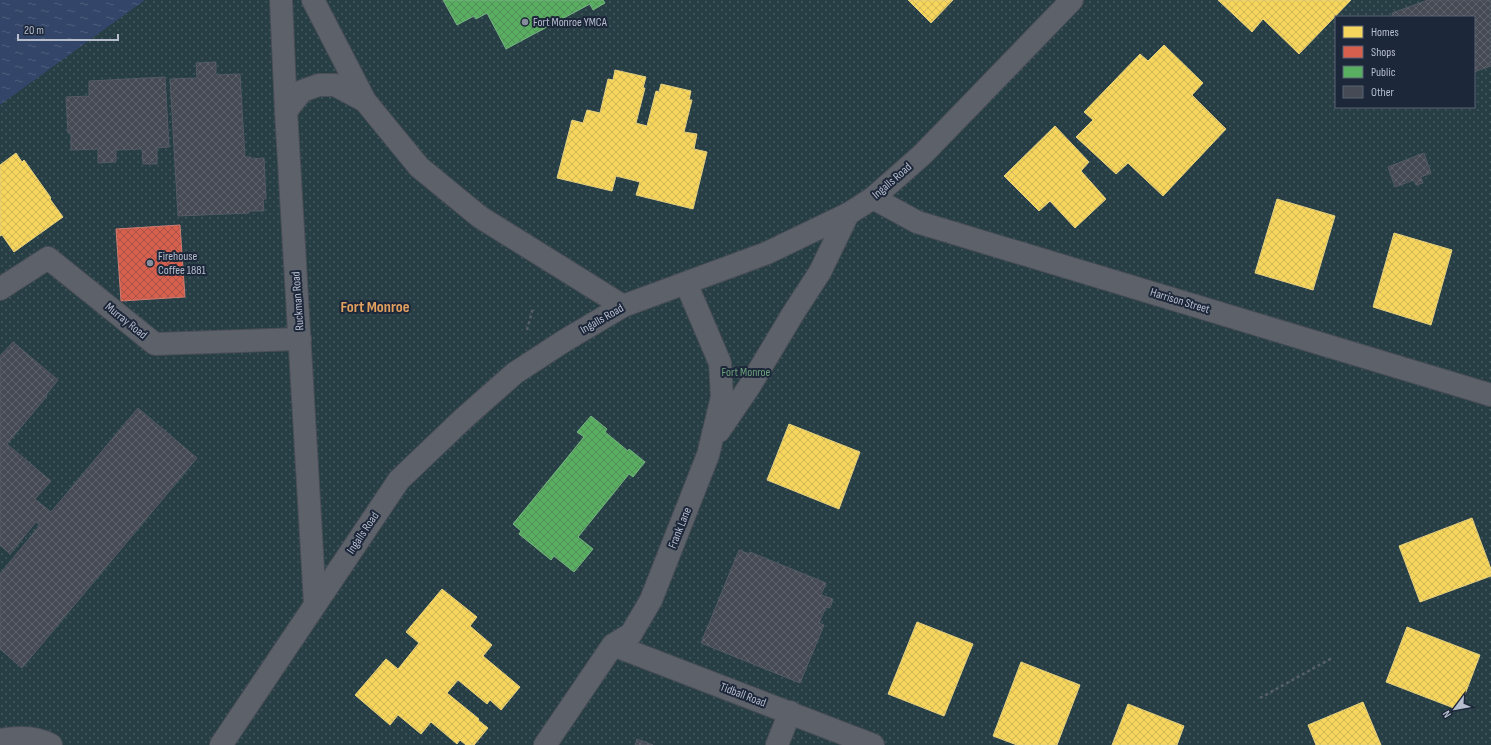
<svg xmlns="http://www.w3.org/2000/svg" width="1491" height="745" viewBox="0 0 1491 745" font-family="'Sofia Sans Condensed',sans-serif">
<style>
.park{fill:url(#park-dots);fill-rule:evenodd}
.water{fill:url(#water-ripples)}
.homes{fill:url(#homes-cross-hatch);stroke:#e3ce7e}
.shops{fill:url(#shops-cross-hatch);stroke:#cc7c74}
.public{fill:url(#public-cross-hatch);stroke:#76b382}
.building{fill:url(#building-cross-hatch);stroke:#545a65}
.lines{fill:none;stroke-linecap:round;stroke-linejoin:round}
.minor-casing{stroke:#494d55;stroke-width:24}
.tertiary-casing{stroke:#494d55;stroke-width:24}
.path{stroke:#596068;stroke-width:2.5;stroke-dasharray:3 3;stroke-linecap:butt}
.minor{stroke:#5d616a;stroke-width:22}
.tertiary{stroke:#5d616a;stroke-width:22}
.poi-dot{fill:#868d9b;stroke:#1d273a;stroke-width:1.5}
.labels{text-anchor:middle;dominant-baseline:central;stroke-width:4;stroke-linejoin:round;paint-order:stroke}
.poi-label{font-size:12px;fill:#b6bece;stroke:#1d273a;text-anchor:start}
.street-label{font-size:12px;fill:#b6bece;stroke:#1d273a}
.park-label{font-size:12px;fill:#6ba17b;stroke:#1d273a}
.district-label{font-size:16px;font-weight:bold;fill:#e1a05e;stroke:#1d273a}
</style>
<defs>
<pattern id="park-dots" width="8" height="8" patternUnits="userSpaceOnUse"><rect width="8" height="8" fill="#273e45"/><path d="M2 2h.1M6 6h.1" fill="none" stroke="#44585f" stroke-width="1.8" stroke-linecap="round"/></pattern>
<pattern id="water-ripples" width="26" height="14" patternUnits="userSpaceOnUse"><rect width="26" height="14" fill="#334568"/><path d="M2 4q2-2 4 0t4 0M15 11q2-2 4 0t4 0" fill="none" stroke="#4e5e7c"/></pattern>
<pattern id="homes-cross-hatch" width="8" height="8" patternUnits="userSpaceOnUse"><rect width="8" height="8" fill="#f6d55c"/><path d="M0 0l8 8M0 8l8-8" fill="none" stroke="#d0b656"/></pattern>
<pattern id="shops-cross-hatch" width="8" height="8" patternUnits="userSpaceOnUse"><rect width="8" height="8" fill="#d6604d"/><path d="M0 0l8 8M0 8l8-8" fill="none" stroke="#a65448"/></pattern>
<pattern id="public-cross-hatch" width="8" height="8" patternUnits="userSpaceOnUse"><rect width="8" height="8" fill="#5aae61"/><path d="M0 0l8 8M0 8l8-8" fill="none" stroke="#519158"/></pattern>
<pattern id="building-cross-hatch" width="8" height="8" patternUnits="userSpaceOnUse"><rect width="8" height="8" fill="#454a54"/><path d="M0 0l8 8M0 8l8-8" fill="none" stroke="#5e626b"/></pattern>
</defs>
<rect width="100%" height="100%" fill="#2c323d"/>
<!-- park -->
<path class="park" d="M 0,0 L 1491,0 L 1491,745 L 0,745 ZM 1336,17 L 1474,17 L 1474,107 L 1336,107 Z"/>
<!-- water -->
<path class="water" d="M 0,0 L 145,0 L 0,105 Z"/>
<!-- homes -->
<g class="homes">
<path d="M 908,0 L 953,0 L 931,23 Z"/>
<path d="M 1218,0 L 1351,0 L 1299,54 L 1263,19 L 1252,32 Z"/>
<path d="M 1164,45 L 1203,83 L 1192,95 L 1226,129 L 1163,196 L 1128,163 L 1116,174 L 1076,137 L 1093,120 L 1084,112 L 1140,54 L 1148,61 Z"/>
<path d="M 615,70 L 646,77 L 643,88 L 645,88 L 636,123 L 647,126 L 656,91 L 659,92 L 661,84 L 691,91 L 689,100 L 692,100 L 684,132 L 697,134 L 694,149 L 707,152 L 693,209 L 636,195 L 640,182 L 616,176 L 612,191 L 557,178 L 572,120 L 583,123 L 587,110 L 600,113 L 608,79 L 613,80 Z"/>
<path d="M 1055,126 L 1089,162 L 1081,171 L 1106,199 L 1075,228 L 1050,201 L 1039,211 L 1004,176 Z"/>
<path d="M 16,153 L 22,162 L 24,160 L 51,198 L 50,199 L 63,217 L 14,252 L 2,235 L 0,236 L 0,165 Z"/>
<path d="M 1277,199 L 1335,216 L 1313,290 L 1255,273 Z"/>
<path d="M 1394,233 L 1452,250 L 1431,325 L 1373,307 Z"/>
<path d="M 789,424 L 860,452 L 839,509 L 767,480 Z"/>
<path d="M 1472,518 L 1491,569 L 1491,576 L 1420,602 L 1399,546 Z"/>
<path d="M 442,589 L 477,617 L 470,626 L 492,645 L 483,656 L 520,687 L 501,710 L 490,700 L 487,704 L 458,680 L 447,693 L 479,719 L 478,720 L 488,728 L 474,745 L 466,745 L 460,740 L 457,744 L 431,722 L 421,734 L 398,715 L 390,725 L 355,695 L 386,659 L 398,669 L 419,643 L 406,632 Z"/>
<path d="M 917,622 L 973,644 L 944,716 L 888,694 Z"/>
<path d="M 1407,627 L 1480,655 L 1459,710 L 1386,682 Z"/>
<path d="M 1021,662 L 1080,685 L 1057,745 L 1017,745 L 993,736 Z"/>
<path d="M 1363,702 L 1381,745 L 1316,745 L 1308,725 Z"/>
<path d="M 1128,704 L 1184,726 L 1177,745 L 1112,745 Z"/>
</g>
<!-- shops -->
<path class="shops" d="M 180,225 L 185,297 L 121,301 L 116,229 Z"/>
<!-- public -->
<g class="public">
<path d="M 443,0 L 603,0 L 605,3 L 593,10 L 590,4 L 506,49 L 487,13 L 476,19 L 474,16 L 457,25 Z"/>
<path d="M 591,416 L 607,429 L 605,432 L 628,451 L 629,449 L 645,462 L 633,477 L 629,474 L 578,537 L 593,549 L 574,572 L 554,556 L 551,560 L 519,534 L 521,531 L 513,524 L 584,437 L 577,432 Z"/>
</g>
<!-- building -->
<g class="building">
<path d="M 1428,0 L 1491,0 L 1491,66 L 1474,72 L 1474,17 L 1393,17 L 1392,13 Z"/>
<path d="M 216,62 L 216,75 L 240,74 L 245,157 L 251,157 L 251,159 L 264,158 L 266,199 L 263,199 L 264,211 L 249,211 L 249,213 L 178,216 L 170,79 L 197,78 L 196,63 Z"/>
<path d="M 165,77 L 169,147 L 157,148 L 157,164 L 143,164 L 142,149 L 116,150 L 116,162 L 98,163 L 98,149 L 71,150 L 71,133 L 68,133 L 66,97 L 89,96 L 89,81 Z"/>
<path d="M 1424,153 L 1431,173 L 1421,177 L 1423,183 L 1416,185 L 1414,180 L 1395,187 L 1388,167 Z"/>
<path d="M 13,342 L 58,380 L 46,395 L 47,396 L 7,444 L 51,481 L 35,499 L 51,512 L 138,408 L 197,458 L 22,668 L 0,649 L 0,574 L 40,525 L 36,522 L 10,554 L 0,545 L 0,356 Z"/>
<path d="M 739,550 L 749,554 L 750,552 L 826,583 L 821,595 L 833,599 L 830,608 L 826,607 L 819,623 L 824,625 L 800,683 L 701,643 Z"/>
<path d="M 637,739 L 653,745 L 635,745 Z"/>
</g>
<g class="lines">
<!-- minor casing -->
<g class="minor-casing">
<g id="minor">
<path d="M 281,0 L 286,111 L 315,603"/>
<path d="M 313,0 L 365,101 L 419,167 L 480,217 L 623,306"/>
<path d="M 286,111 L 302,91 L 319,85 L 335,85 L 365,101"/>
<path d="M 873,198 L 917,222 L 1491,395"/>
<path d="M 0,289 L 48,258 L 155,344 L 300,339"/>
<path d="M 719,431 L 749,387 L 794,312 L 820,272 L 848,214"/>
<path d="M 613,645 L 873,745"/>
<path d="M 0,740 C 17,737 36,736 51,745"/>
<path d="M 545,745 L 613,645 L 631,634 L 651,600 L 708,455 L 722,397 L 720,363 L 686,283"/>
<path d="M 777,745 L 790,712"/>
</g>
</g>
<!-- tertiary casing -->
<g class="tertiary-casing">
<path id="tertiary" d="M 221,745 L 399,480 L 464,418 L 515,373 L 564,341 L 623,306 L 767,253 L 848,214 L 873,198 L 923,154 L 1072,0"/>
</g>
<!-- path -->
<g class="path">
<path d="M 527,330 L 533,308"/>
<path d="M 1260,698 L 1332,658"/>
</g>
<!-- minor -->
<use href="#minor" class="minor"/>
<!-- tertiary -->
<use href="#tertiary" class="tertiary"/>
</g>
<!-- markers -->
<g class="poi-dot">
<circle cx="525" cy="22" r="4"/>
<circle cx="150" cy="263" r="4"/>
</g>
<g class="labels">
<!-- poi labels -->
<g class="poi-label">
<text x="533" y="22">Fort Monroe YMCA</text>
<text x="158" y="256">Firehouse<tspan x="158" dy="14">Coffee 1881</tspan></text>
</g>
<!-- street labels -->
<g class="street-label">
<text transform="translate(892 181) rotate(-41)">Ingalls Road</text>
<text transform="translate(298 301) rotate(-94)">Ruckman Road</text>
<text transform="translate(1180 301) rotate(17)">Harrison Street</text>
<text transform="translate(602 319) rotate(-30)">Ingalls Road</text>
<text transform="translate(126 321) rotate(39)">Murray Road</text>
<text transform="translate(680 528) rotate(-68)">Frank Lane</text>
<text transform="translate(363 533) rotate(-56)">Ingalls Road</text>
<text transform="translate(743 695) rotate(21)">Tidball Road</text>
</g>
<!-- park labels -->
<g class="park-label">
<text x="746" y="372">Fort Monroe</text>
</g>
<!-- district labels -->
<g class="district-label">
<text x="375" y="307">Fort Monroe</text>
</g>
</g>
<!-- legend -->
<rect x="1335" y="16" width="140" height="92" fill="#1d273a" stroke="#5a6375"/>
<rect x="1343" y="26" width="20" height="12" fill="#f6d55c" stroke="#5a6375"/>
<text x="1371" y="36" font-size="12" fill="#b6bece">Homes</text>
<rect x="1343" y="46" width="20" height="12" fill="#d6604d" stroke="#5a6375"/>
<text x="1371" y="56" font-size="12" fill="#b6bece">Shops</text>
<rect x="1343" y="66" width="20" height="12" fill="#5aae61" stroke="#5a6375"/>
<text x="1371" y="76" font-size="12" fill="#b6bece">Public</text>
<rect x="1343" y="86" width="20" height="12" fill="#454a54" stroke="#5a6375"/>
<text x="1371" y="96" font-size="12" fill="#b6bece">Other</text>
<!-- north arrow -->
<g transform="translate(1455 709) rotate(238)" stroke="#1d273a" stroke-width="3" paint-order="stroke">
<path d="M0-3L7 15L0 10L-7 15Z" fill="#b6bece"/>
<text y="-6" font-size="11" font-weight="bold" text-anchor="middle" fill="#b6bece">N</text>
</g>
<!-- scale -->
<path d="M18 34v6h100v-6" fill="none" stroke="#b6bece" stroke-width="2"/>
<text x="24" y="34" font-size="12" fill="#b6bece" stroke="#1d273a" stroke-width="3" paint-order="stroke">20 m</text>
</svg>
